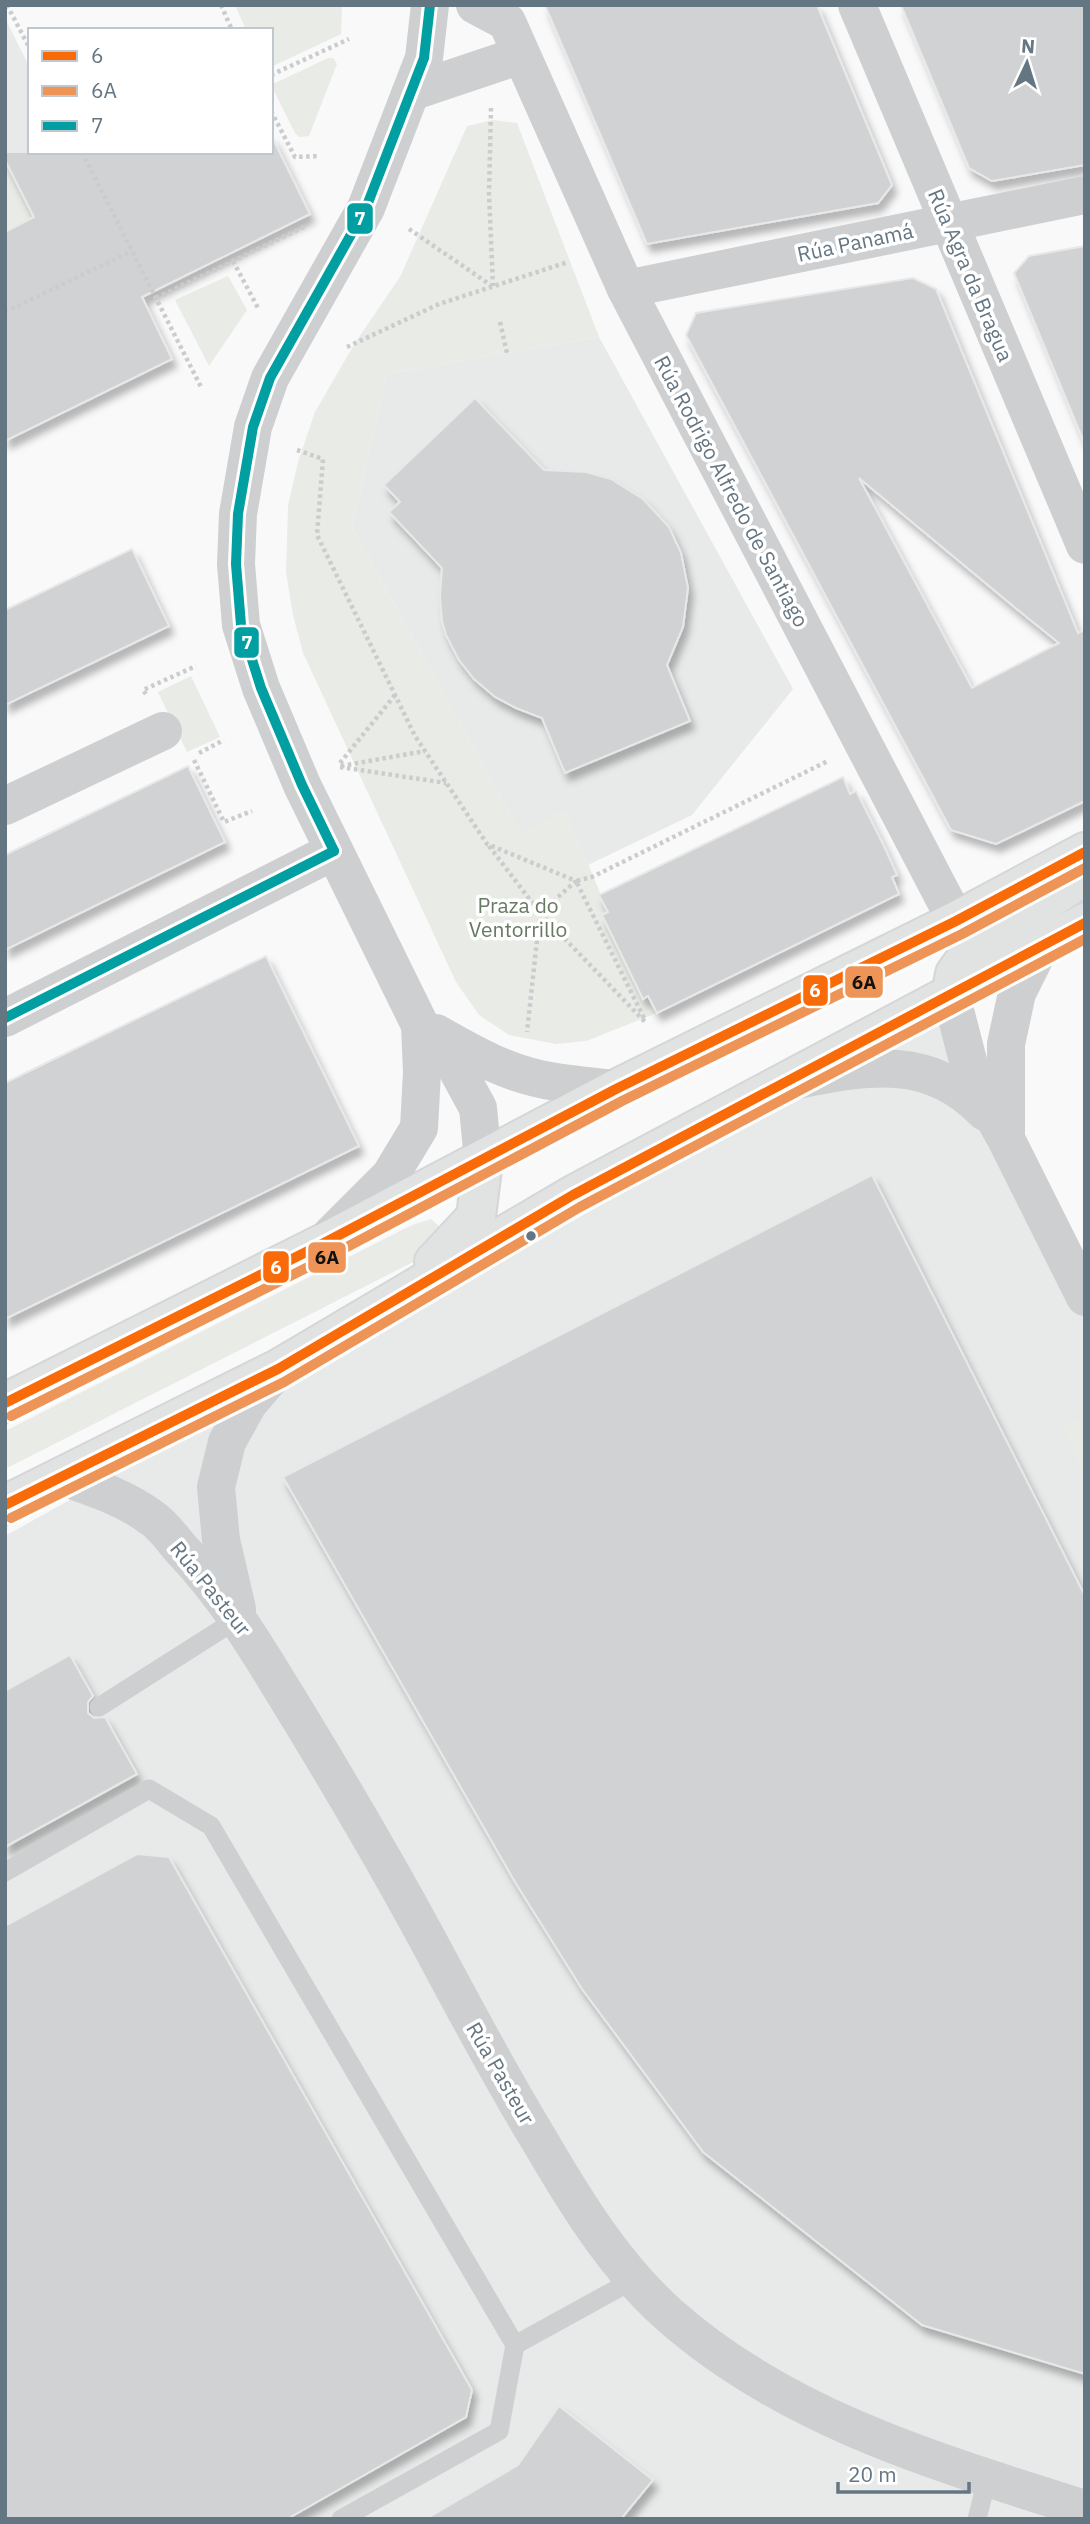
<svg xmlns="http://www.w3.org/2000/svg" width="1090" height="2524" viewBox="0 0 1090 2524" font-family="'IBM Plex Sans',sans-serif">
<style>
.built{fill:#e8e9e9}
.green{fill:#e8ebe6}
.building{fill:#d0d2d3;stroke:#e8e8e8;stroke-width:2;fill-rule:evenodd;filter:url(#shadow)}
.lines{fill:none;stroke-linecap:round;stroke-linejoin:round}
.secondary-casing{stroke:#d5d6d7;stroke-width:42}
.path{stroke:#cbcccd;stroke-width:4.5;stroke-dasharray:3.5 3.5;stroke-linecap:butt}
.lane{stroke:#cecfd0;stroke-width:19}
.street{stroke:#cecfd0;stroke-width:38}
.secondary{stroke:#e1e2e2;stroke-width:38}
.bus-1-casing{stroke:#fff;stroke-width:16}
.bus-2-casing{stroke:#fff;stroke-width:16}
.bus-3-casing{stroke:#fff;stroke-width:16}
.bus-1{stroke:#f96b09;stroke-width:10}
.bus-2{stroke:#ed9456;stroke-width:10}
.bus-3{stroke:#019fa2;stroke-width:10}
.bus-dot{fill:#657683;stroke:#fff;stroke-width:2.5}
.labels{text-anchor:middle;dominant-baseline:central;stroke-width:7;stroke-linejoin:round;paint-order:stroke}
.street-label{font-size:21px;fill:#657683;stroke:#fff}
.park-label{font-size:21px;fill:#687a64;stroke:#fff}
.line-badge{stroke:#fff;stroke-width:2.5}
.badge-label{font-size:19px;text-anchor:middle;font-weight:bold;fill:#fff}
.pale-badge-label{font-size:19px;text-anchor:middle;font-weight:bold;fill:#111}
</style>
<defs>
<filter id="shadow"><feDropShadow dx="4.5" dy="8" stdDeviation="3.5" flood-color="#0004"/></filter>
</defs>
<rect width="100%" height="100%" fill="#f9f9f9"/>
<!-- built -->
<g class="built">
<path d="M 5,18 L 30,68 L 30,152 L 72,152 L 5,302 Z"/>
<path d="M 599,337 L 793,689 L 692,815 L 588,865 L 565,809 L 521,834 L 352,527 L 387,374 Z"/>
<path d="M 945,1014 L 1085,1300 L 1085,2519 L 5,2519 L 5,1536 Z"/>
</g>
<!-- green -->
<g class="green">
<path d="M 235,5 L 342,5 L 341,34 L 271,67 L 271,30 L 246,30 Z"/>
<path d="M 328,58 L 333,58 L 337,64 L 309,136 L 299,137 L 295,133 L 271,85 Z"/>
<path d="M 493,120 L 517,123 L 599,337 L 387,374 L 352,527 L 521,834 L 565,808 L 608,912 L 602,916 L 608,929 L 615,927 L 620,938 L 614,941 L 621,955 L 627,952 L 629,956 L 623,960 L 630,973 L 636,970 L 641,981 L 635,984 L 642,999 L 648,996 L 657,1013 L 586,1041 L 556,1044 L 509,1035 L 479,1015 L 456,982 L 303,653 L 293,615 L 286,572 L 288,506 L 298,462 L 315,412 L 355,343 L 400,277 L 467,126 Z"/>
<path d="M 5,160 L 34,217 L 5,232 Z"/>
<path d="M 228,276 L 247,310 L 209,366 L 175,300 Z"/>
<path d="M 191,676 L 220,737 L 187,752 L 158,692 Z"/>
<path d="M 431,1219 L 441,1228 L 427,1255 L 5,1469 L 5,1431 L 412,1225 Z"/>
<path d="M 1085,1417 L 1085,1478 L 1061,1426 Z"/>
</g>
<!-- building -->
<g class="building">
<path d="M 545,5 L 817,5 L 892,185 L 878,203 L 647,244 Z"/>
<path d="M 901,5 L 1085,5 L 1085,165 L 992,181 L 969,168 Z"/>
<path d="M 271,135 L 310,214 L 142,297 L 172,359 L 5,441 L 5,232 L 34,217 L 5,160 L 5,152 L 271,152 Z"/>
<path d="M 1085,246 L 1085,442 L 1084,442 L 1014,273 L 1029,256 Z"/>
<path d="M 913,278 L 936,289 L 1078,633 L 1085,630 L 1085,801 L 996,844 L 951,830 L 686,335 L 696,313 ZM 859,478 L 1018,610 L 1059,643 L 972,688 Z"/>
<path d="M 475,398 L 544,470 L 586,472 L 611,479 L 643,499 L 669,527 L 681,553 L 688,588 L 683,627 L 667,665 L 690,721 L 565,773 L 542,718 L 516,708 L 495,697 L 474,679 L 459,660 L 446,635 L 442,621 L 440,597 L 442,568 L 389,512 L 400,502 L 384,485 Z"/>
<path d="M 132,549 L 169,626 L 5,705 L 5,610 Z"/>
<path d="M 188,766 L 225,842 L 5,950 L 5,855 Z"/>
<path d="M 843,777 L 850,794 L 856,791 L 883,844 L 897,875 L 892,877 L 899,894 L 657,1013 L 648,996 L 643,999 L 602,915 L 608,912 L 599,895 Z"/>
<path d="M 266,956 L 359,1146 L 5,1319 L 5,1083 Z"/>
<path d="M 872,1175 L 1085,1596 L 1085,2374 L 922,2325 L 703,2152 L 582,1989 L 515,1882 L 283,1477 Z"/>
<path d="M 70,1655 L 93,1696 L 88,1702 L 88,1713 L 94,1718 L 105,1717 L 137,1774 L 5,1847 L 5,1691 Z"/>
<path d="M 137,1854 L 169,1857 L 472,2390 L 466,2417 L 287,2519 L 5,2519 L 5,1926 Z"/>
<path d="M 559,2406 L 653,2480 L 621,2519 L 426,2519 L 518,2465 Z"/>
</g>
<g class="lines">
<!-- secondary casing -->
<g class="secondary-casing">
<g id="secondary">
<path d="M 951,995 L 955,974 L 970,953 L 1085,875"/>
<path d="M 434,1262 L 476,1217 L 483,1160"/>
<path d="M 5,1403 L 324,1243 L 616,1089 L 956,921 L 1085,852"/>
<path d="M 5,1505 L 278,1369 L 573,1195 L 1085,923"/>
</g>
</g>
<!-- path -->
<g class="path">
<path d="M 7,5 L 30,49"/>
<path d="M 221,5 L 232,30"/>
<path d="M 271,75 L 349,39"/>
<path d="M 491,108 L 489,194 L 493,286"/>
<path d="M 271,111 L 295,157 L 320,156"/>
<path d="M 82,152 L 202,389"/>
<path d="M 409,229 L 492,286"/>
<path d="M 233,261 L 258,308"/>
<path d="M 156,298 L 306,226"/>
<path d="M 5,312 L 132,251"/>
<path d="M 500,322 L 507,353"/>
<path d="M 347,347 L 439,304 L 568,262"/>
<path d="M 297,450 L 323,459 L 317,535 L 415,736 L 487,844 L 576,881 L 540,913 L 647,1024"/>
<path d="M 146,694 L 143,690 L 196,666"/>
<path d="M 199,753 L 224,740"/>
<path d="M 194,760 L 224,822 L 252,811"/>
<path d="M 340,763 L 395,695"/>
<path d="M 341,766 L 425,751"/>
<path d="M 340,767 L 446,783"/>
<path d="M 489,846 L 540,913 L 527,1032"/>
<path d="M 644,1018 L 576,881 L 592,877 L 828,761"/>
</g>
<!-- lane -->
<g class="lane">
<path d="M 99,1707 L 239,1618"/>
<path d="M 5,1872 L 149,1789 L 211,1826 L 515,2345 L 499,2431 L 341,2519"/>
<path d="M 515,2345 L 635,2279"/>
<path d="M 977,2519 L 987,2479"/>
</g>
<!-- street -->
<g class="street">
<path d="M 430,5 L 424,58 L 366,208 L 270,378 L 253,427 L 238,514 L 236,564 L 241,625 L 261,688 L 302,785 L 420,1025 L 454,1064 L 478,1108 L 483,1160"/>
<path d="M 475,5 L 507,22 L 626,289 L 956,921"/>
<path d="M 857,5 L 1085,545"/>
<path d="M 411,92 L 521,55"/>
<path d="M 626,289 L 1085,195"/>
<path d="M 5,806 L 163,731"/>
<path d="M 951,995 L 973,1080 L 1006,1139 L 1085,1297"/>
<path d="M 5,1018 L 334,851"/>
<path d="M 436,1033 C 474,1055 512,1076 556,1082 C 576,1085 596,1087 616,1089"/>
<path d="M 797,1080 C 868,1066 930,1054 985,1112"/>
<path d="M 1006,1137 L 1006,1044 L 1017,993 L 1040,947"/>
<path d="M 331,1235 L 390,1176 L 419,1128 L 422,1072 L 420,1025"/>
<path d="M 62,1477 C 94,1488 124,1497 152,1518 C 164,1526 173,1540 183,1551 C 227,1598 255,1645 288,1699 C 340,1784 390,1869 437,1957 C 470,2019 504,2082 541,2143 C 576,2203 615,2266 667,2313 C 784,2418 939,2463 1085,2509"/>
<path d="M 237,1609 L 221,1540 L 216,1487 L 227,1442 L 248,1404 L 278,1369"/>
</g>
<!-- secondary -->
<use href="#secondary" class="secondary"/>
<!-- bus-1 casing -->
<g class="bus-1-casing">
<g id="bus-1">
<path d="M 5,1403 L 324,1243 L 616,1089 L 956,921 L 1085,852"/>
<path d="M 5,1505 L 278,1369 L 573,1195 L 1085,923"/>
</g>
</g>
<!-- bus-2 casing -->
<g class="bus-2-casing">
<g id="bus-2">
<path d="M 11,1416 L 330,1256 L 622,1101 L 962,934 L 1085,868"/>
<path d="M 11,1518 L 284,1382 L 580,1207 L 1085,939"/>
</g>
</g>
<!-- bus-3 casing -->
<g class="bus-3-casing">
<g id="bus-3">
<path d="M 334,851 L 302,785 L 261,688 L 241,625 L 236,564 L 238,514 L 253,427 L 270,378 L 366,208 L 424,58 L 430,5"/>
<path d="M 5,1018 L 334,851"/>
</g>
</g>
<!-- bus-1 -->
<use href="#bus-1" class="bus-1"/>
<!-- bus-2 -->
<use href="#bus-2" class="bus-2"/>
<!-- bus-3 -->
<use href="#bus-3" class="bus-3"/>
</g>
<!-- markers -->
<circle class="bus-dot" cx="531" cy="1236" r="6"/>
<g class="labels">
<!-- street labels -->
<g class="street-label">
<text transform="translate(855 242) rotate(-12)">Rúa Panamá</text>
<text transform="translate(971 275) rotate(67)">Rúa Agra da Bragua</text>
<text transform="translate(732 491) rotate(62)">Rúa Rodrigo Alfredo de Santiago</text>
<text transform="translate(211 1588) rotate(51)">Rúa Pasteur</text>
<text transform="translate(501 2073) rotate(60)">Rúa Pasteur</text>
</g>
<!-- park labels -->
<g class="park-label">
<text x="518" y="905">Praza do<tspan x="518" dy="24">Ventorrillo</tspan></text>
</g>
</g>
<g class="line-badge">
<rect x="346" y="202" width="28" height="33" rx="7" fill="#019fa2"/>
<rect x="233" y="626" width="27" height="33" rx="7" fill="#019fa2"/>
<rect x="844" y="965" width="40" height="34" rx="7" fill="#ed9456"/>
<rect x="802" y="974" width="27" height="33" rx="7" fill="#f96b09"/>
<rect x="307" y="1241" width="40" height="33" rx="7" fill="#ed9456"/>
<rect x="262" y="1250" width="28" height="34" rx="7" fill="#f96b09"/>
</g>
<g class="badge-label">
<text x="360" y="225">7</text>
<text x="247" y="649">7</text>
<text x="815" y="997">6</text>
<text x="276" y="1274">6</text>
</g>
<g class="pale-badge-label">
<text x="864" y="989">6A</text>
<text x="327" y="1264">6A</text>
</g>
<!-- border -->
<rect width="1090" height="2524" fill="none" stroke="#657683" stroke-width="14"/>
<!-- legend -->
<rect x="28" y="28" width="245" height="126" fill="#ffffff" stroke="#c1c8cd" stroke-width="2"/>
<rect x="42" y="51" width="35" height="10" fill="#f96b09" stroke="#c1c8cd" stroke-width="2"/>
<text x="91" y="63" font-size="21" fill="#657683">6</text>
<rect x="42" y="86" width="35" height="10" fill="#ed9456" stroke="#c1c8cd" stroke-width="2"/>
<text x="91" y="98" font-size="21" fill="#657683">6A</text>
<rect x="42" y="121" width="35" height="10" fill="#019fa2" stroke="#c1c8cd" stroke-width="2"/>
<text x="91" y="133" font-size="21" fill="#657683">7</text>
<!-- north arrow -->
<g transform="translate(1027 63) rotate(4)" stroke="#ffffff" stroke-width="5" paint-order="stroke">
<path d="M0-5L12 26L0 18L-12 26Z" fill="#657683"/>
<text y="-10" font-size="19" font-weight="bold" text-anchor="middle" fill="#657683">N</text>
</g>
<!-- scale -->
<path d="M838 2482v10h131v-10" fill="none" stroke="#657683" stroke-width="3.5"/>
<text x="848" y="2482" font-size="21" fill="#657683" stroke="#ffffff" stroke-width="5" paint-order="stroke">20 m</text>
</svg>
